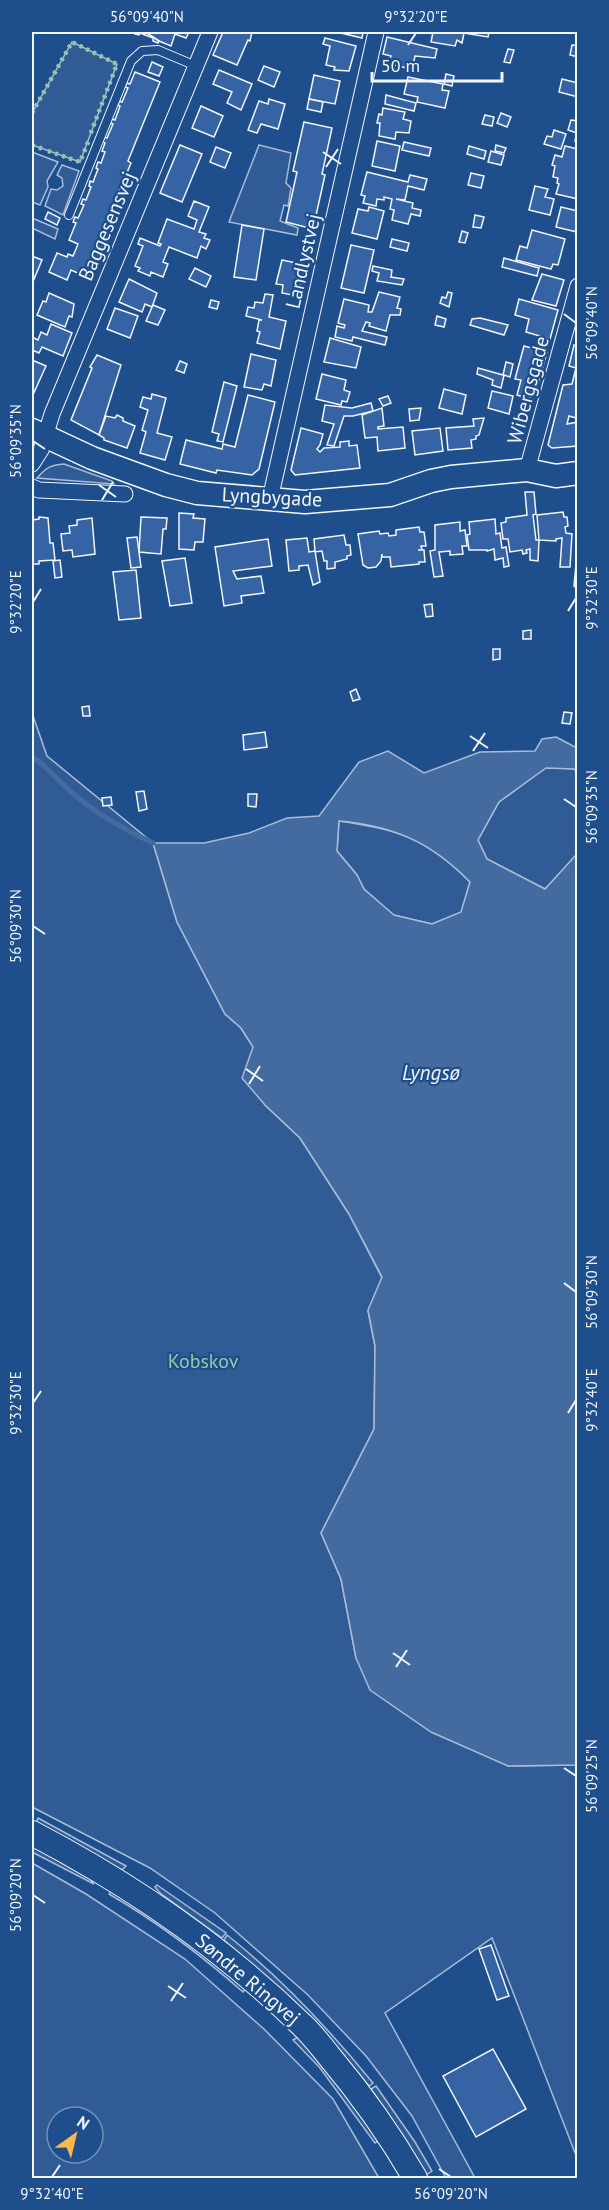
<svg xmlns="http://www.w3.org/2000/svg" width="609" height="2210" viewBox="0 0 609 2210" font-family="'PT Sans',sans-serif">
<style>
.green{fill:#305b95;stroke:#a8bbd7;stroke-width:1.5;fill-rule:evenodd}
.water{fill:#446ba0;stroke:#a8bbd7;stroke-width:1.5;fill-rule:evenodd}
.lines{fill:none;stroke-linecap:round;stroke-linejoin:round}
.stream{stroke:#446ba0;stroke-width:5}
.building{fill:#3563a3;stroke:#f2f6ff;stroke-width:1.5}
.lane-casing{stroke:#f2f6ff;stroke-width:10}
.street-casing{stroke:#f2f6ff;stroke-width:17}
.secondary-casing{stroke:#f2f6ff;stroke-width:25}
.primary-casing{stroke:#f2f6ff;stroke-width:26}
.lane{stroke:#1f4e8c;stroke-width:8}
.street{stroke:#1f4e8c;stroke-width:15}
.secondary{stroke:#1f4e8c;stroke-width:22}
.primary{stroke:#1f4e8c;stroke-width:24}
.hedge{stroke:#97c8a6;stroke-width:4.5;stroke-dasharray:3 4.5;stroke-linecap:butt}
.ticks{fill:none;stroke:#f2f6ff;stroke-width:2}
.labels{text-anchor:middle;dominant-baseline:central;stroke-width:4.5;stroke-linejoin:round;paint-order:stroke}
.street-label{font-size:20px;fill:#f2f6ff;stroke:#1f4e8c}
.park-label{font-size:20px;fill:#97c8a6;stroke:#1f4e8c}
.water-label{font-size:21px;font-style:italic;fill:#f2f6ff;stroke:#1f4e8c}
.neatline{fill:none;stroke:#f2f6ff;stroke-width:2}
.ticks-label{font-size:15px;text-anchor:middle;fill:#f2f6ff}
</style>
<rect width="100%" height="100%" fill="#1f4e8c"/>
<!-- green -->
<g class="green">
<path d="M 72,42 L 117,64 L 80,162 L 32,145 L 32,113 Z"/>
<path d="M 259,145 L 291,153 L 286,183 L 291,188 L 288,206 L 284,205 L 280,221 L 298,228 L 297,235 L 229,222 Z"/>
<path d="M 32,152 L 58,162 L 47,181 L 48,187 L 40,205 L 32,202 Z"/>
<path d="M 62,165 L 79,171 L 63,215 L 45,206 L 51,189 L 57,190 L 63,186 L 62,178 L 57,175 Z"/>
<path d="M 32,218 L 58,229 L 55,239 L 32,228 Z"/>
<path d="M 64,464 L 112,481 L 114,484 L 37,478 C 46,468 50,465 64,464 Z"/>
<path d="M 32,713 L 47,756 L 153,843 L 177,922 L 225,1014 L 241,1028 L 253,1047 L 265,1105 L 300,1138 L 349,1214 L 382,1278 L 368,1311 L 375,1346 L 374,1429 L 321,1533 L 341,1579 L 356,1658 L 508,1766 L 577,1765 L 577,2158 L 492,1938 L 385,2013 L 475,2178 L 446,2178 L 412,2116 L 366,2056 L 308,1995 L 215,1913 L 150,1868 L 32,1807 Z"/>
<path d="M 546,767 L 574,769 L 577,772 L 577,850 L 576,856 L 545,889 L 487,859 L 478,840 L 499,802 Z"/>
<path d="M 339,821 C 399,830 426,838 470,882 L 461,913 L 432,924 L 393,915 L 364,889 L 357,875 L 337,851 Z"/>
<path d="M 38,1818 L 126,1866 L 122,1870 L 36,1823 Z"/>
<path d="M 32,1846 L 90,1879 L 94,1884 L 32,1852 Z"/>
<path d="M 32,1863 L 86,1894 L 185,1959 L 264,2029 L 333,2099 L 379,2178 L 32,2178 ZM 57,2117 L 93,2117 L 93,2153 L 57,2153 Z"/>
<path d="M 157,1885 L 226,1933 L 222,1938 L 160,1893 L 155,1887 Z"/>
<path d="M 112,1891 L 129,1900 L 247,1986 L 243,1992 C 201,1955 157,1922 109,1894 Z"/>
<path d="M 227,1935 C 283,1979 329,2029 373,2083 L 369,2086 L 303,2010 L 224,1940 Z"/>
<path d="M 298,2037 L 318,2059 L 380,2140 L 375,2143 L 320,2068 L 293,2040 Z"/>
<path d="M 376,2086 L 415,2142 L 432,2171 L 426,2175 L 402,2135 L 371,2089 Z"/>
</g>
<!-- water -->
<path class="water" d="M 556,737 L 577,748 L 577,772 L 574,769 L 546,768 L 499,802 L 478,840 L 487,859 L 545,889 L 575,856 L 578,850 L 577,1765 L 508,1766 L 431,1732 L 370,1690 L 356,1658 L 341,1579 L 321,1533 L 374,1429 L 375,1346 L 368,1310 L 382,1277 L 349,1214 L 300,1138 L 265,1105 L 242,1078 L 253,1047 L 241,1028 L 225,1014 L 177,922 L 153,843 L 204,843 L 249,833 L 287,818 L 319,816 L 359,762 L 388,751 L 424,773 L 480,752 L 535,751 L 542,739 ZM 339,821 C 394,826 431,842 470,882 L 461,912 L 432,924 L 394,915 L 364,889 L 357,875 L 337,851 Z"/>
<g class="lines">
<!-- stream -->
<path class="stream" d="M 32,757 C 47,766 56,779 70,791 C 95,813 123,829 153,843"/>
</g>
<!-- building -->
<g class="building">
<path d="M 136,32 L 189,32 L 186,38 L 175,34 L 171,46 L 159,41 L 158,43 L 153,41 L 153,38 L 140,33 L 139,35 L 135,34 Z"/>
<path d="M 223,32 L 252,32 L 250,41 L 248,40 L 237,65 L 213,55 Z"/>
<path d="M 342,32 L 363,32 L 362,38 L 341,33 Z"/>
<path d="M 433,32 L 489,32 L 488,37 L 464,33 L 462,43 L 457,40 L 455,46 L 431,42 Z"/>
<path d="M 387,37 L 437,49 L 435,58 L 415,56 L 412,69 L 388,64 L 391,56 L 383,54 Z"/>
<path d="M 325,38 L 356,46 L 349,71 L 334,70 L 335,67 L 326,65 L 330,46 L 323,44 Z"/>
<path d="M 572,45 L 578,46 L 578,57 L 570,55 Z"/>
<path d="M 508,49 L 514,50 L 510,63 L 504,62 Z"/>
<path d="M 152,62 L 163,67 L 159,76 L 148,72 Z"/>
<path d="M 264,66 L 280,72 L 274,87 L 258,80 Z"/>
<path d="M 219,70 L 252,84 L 241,110 L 227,103 L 232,92 L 213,84 Z"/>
<path d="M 135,72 L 160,82 L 128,161 L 131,163 L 98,243 L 103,244 L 89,278 L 71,270 L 67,280 L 49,272 L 57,253 L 67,257 L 68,254 L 73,256 L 76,249 L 78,244 L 69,240 L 76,223 L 73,222 L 75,217 L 78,218 L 84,205 L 81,204 L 83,199 L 86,200 L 91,187 L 89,186 L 90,181 L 93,182 L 98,169 L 96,168 L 98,162 L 101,163 L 105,152 L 102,151 L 105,143 L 102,141 L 104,137 L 107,138 L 113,124 L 110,123 L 112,119 L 115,120 L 120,106 L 118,105 L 119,101 L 122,102 L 128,88 L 125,87 L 127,83 L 130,84 Z"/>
<path d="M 446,74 L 454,76 L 452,86 L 444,84 Z"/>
<path d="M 314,75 L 340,81 L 335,104 L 309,99 Z"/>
<path d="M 408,77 L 443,84 L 442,90 L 449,91 L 445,108 L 417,102 L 418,97 L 404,94 Z"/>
<path d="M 562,79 L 578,83 L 578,97 L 559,92 Z"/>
<path d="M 386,95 L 416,103 L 414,111 L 385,104 Z"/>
<path d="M 269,99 L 285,104 L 278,129 L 261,124 L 257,133 L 248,130 L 259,101 L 268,104 Z"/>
<path d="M 309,99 L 323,102 L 321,112 L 307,109 Z"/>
<path d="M 201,106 L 223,116 L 214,137 L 192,128 Z"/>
<path d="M 383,108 L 405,112 L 403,119 L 411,121 L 409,133 L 396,132 L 395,139 L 379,136 L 380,123 L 377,123 L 379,114 L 382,115 Z"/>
<path d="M 501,113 L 511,117 L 507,127 L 497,123 Z"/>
<path d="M 485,115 L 494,117 L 492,126 L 482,124 Z"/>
<path d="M 571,120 L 578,121 L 578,142 L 575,141 L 577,133 L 568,130 Z"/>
<path d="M 304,122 L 332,128 L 322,174 L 325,175 L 313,229 L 286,222 L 297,172 L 293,171 Z"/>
<path d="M 554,130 L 566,134 L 561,149 L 544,144 L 547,136 L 552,137 Z"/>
<path d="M 377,141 L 400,146 L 395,171 L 372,166 Z"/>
<path d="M 404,142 L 431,148 L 429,156 L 402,150 Z"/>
<path d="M 180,145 L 202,154 L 182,202 L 160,193 Z"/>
<path d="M 496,145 L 506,148 L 504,153 L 495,151 Z"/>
<path d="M 469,146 L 486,151 L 484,159 L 467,154 Z"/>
<path d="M 565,146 L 578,149 L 578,199 L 556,194 L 559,184 L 557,183 L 558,178 L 553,177 L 555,166 L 552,165 L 555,155 L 562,157 Z"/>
<path d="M 216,147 L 231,153 L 225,168 L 210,162 Z"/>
<path d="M 491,151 L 504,155 L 501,165 L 488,162 Z"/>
<path d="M 367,172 L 408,182 L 410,175 L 427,179 L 424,190 L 408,186 L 405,200 L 396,199 L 413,203 L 412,208 L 421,210 L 420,216 L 411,214 L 408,224 L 392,220 L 394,210 L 390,209 L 392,199 L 384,197 L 384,200 L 377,199 L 376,206 L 363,203 L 365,196 L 361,195 Z"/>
<path d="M 471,173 L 484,176 L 481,188 L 468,185 Z"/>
<path d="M 535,186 L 548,189 L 545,197 L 554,199 L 550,215 L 529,210 Z"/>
<path d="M 194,201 L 209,207 L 199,232 L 206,234 L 204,238 L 210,240 L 206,249 L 201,246 L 197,258 L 169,247 L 163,262 L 168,264 L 163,277 L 151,272 L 150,276 L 138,271 L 140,268 L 135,266 L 143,246 L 138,244 L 140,238 L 160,246 L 161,244 L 158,243 L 167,219 L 194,229 L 197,220 L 188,216 Z"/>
<path d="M 369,207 L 384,211 L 377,239 L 352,233 L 358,209 L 368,211 Z"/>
<path d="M 561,207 L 578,211 L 577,232 L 556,227 Z"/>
<path d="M 48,212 L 60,218 L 57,225 L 45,219 Z"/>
<path d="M 475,215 L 484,217 L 481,228 L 473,227 Z"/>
<path d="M 242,225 L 264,229 L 256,280 L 234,277 Z"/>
<path d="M 532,230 L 565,239 L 558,265 L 553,264 L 551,269 L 516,260 L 520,246 L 527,248 Z"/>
<path d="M 462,231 L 468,233 L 465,243 L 459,242 Z"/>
<path d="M 392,239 L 409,243 L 407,251 L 390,247 Z"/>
<path d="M 351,245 L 374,250 L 364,293 L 341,288 Z"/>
<path d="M 32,256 L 42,260 L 32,284 Z"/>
<path d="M 504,258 L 539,268 L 537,276 L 502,267 Z"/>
<path d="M 282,260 L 306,265 L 300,289 L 294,288 L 292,295 L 282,293 L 283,285 L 276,284 Z"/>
<path d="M 373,266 L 392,270 L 391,277 L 404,279 L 402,285 L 377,281 L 379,273 L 372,271 Z"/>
<path d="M 195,268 L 211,276 L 206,287 L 189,279 Z"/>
<path d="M 542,274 L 564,280 L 556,306 L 532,300 Z"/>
<path d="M 129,279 L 157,293 L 152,307 L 145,304 L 142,312 L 119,302 Z"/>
<path d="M 379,292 L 400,297 L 397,308 L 401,309 L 400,315 L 390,315 L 386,331 L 369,326 L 370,323 L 366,322 L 362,331 L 387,337 L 385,345 L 353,337 L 352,341 L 335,337 L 337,326 L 344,328 L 345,325 L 338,323 L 344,299 L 369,305 L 368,312 L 372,312 Z"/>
<path d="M 448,292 L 452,293 L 449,307 L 440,303 L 442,297 L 446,298 Z"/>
<path d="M 49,293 L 74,304 L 72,317 L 69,316 L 65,327 L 37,315 L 43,301 L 46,302 Z"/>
<path d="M 265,294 L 273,295 L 269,317 L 286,321 L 280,349 L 257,343 L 260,332 L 257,331 L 259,320 L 262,320 L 246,316 L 248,307 L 254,308 L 255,302 L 263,303 Z"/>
<path d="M 519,299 L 558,310 L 550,339 L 526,332 L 529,319 L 515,315 Z"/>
<path d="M 211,300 L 219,302 L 217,309 L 209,307 Z"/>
<path d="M 153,305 L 165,310 L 158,325 L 146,321 Z"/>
<path d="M 115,308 L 138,316 L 130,338 L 107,329 Z"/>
<path d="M 437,316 L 446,319 L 444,327 L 435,325 Z"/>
<path d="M 480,318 L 508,325 L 504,335 L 470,325 L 472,319 Z"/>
<path d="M 51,324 L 72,333 L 63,356 L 42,347 L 39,353 L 32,350 L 32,337 L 38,340 L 41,332 L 47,335 Z"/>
<path d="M 330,338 L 361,347 L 356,368 L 324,362 Z"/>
<path d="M 574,345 L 578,346 L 578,414 L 576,418 L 569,416 L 567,424 L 578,422 L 578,446 L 552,448 L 548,445 L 563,385 L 572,384 L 576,368 L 569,366 Z"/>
<path d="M 524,346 L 547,352 L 538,384 L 534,383 L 530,399 L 517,395 L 521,380 L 515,379 Z"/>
<path d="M 251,354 L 276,360 L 271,386 L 264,384 L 262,390 L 244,387 Z"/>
<path d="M 97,355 L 121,365 L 99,435 L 71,420 L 92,368 L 90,367 Z"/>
<path d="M 32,360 L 46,366 L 32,397 Z"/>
<path d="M 180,361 L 187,364 L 184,373 L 176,370 Z"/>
<path d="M 506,362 L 513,364 L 510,377 L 504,375 L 501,388 L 492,385 L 493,380 L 477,374 L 478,368 L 503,375 Z"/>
<path d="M 322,374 L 346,380 L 344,390 L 350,392 L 347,402 L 342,401 L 341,405 L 316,399 Z"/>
<path d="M 224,382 L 237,386 L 223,442 L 217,441 L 219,434 L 212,432 Z"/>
<path d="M 444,389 L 466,395 L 462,414 L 439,408 Z"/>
<path d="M 492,391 L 513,396 L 509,414 L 488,408 Z"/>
<path d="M 152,394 L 166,398 L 157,433 L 172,437 L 165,460 L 140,453 L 146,432 L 142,430 L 148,410 L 140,407 L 143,397 L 151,399 Z"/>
<path d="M 248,395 L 275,402 L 259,469 L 252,475 L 217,470 L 216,473 L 180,464 L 186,440 L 222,449 L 223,444 L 235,447 Z"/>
<path d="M 388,396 L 391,403 L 383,406 L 379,399 Z"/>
<path d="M 371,403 L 373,411 L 353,416 L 344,416 L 334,446 L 327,445 L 334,424 L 322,421 L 325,405 L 352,408 Z"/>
<path d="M 382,408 L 384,426 L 378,427 L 378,429 L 403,427 L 405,448 L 378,451 L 377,437 L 365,438 L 362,415 Z"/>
<path d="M 421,408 L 419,420 L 410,421 L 409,409 Z"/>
<path d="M 117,415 L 123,418 L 123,421 L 135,426 L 127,448 L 104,440 L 104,438 L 99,435 L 106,416 L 115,418 Z"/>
<path d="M 484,418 L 479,435 L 476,436 L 476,439 L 471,440 L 472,448 L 448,450 L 446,428 L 474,426 L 473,419 Z"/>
<path d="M 301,428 L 323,434 L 320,445 L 317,449 L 320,452 L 324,448 L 340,447 L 340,442 L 349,441 L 349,446 L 357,445 L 360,468 L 295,475 L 291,470 Z"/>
<path d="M 440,428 L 443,451 L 415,455 L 412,431 Z"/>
<path d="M 525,492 L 534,492 L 536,514 L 533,515 L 536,540 L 539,540 L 538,561 L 530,560 L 530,549 L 526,550 L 527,553 L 523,554 L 522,550 L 510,552 L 508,539 L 503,539 L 501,523 L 506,522 L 506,518 L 527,515 Z"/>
<path d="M 563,512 L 564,517 L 567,517 L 568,526 L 565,527 L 566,533 L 572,534 L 570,567 L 560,567 L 562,538 L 556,539 L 556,541 L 539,540 L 537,515 Z"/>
<path d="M 179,513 L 194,514 L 193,518 L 205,519 L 203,542 L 195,542 L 194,550 L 179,549 Z"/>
<path d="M 39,517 L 48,518 L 50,543 L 53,543 L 55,560 L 39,561 L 39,564 L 32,564 L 32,520 L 39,519 Z"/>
<path d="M 141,517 L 167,518 L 166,529 L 163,529 L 161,554 L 139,552 Z"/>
<path d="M 92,518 L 95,554 L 73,557 L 72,550 L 63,551 L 61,534 L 70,533 L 69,526 L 77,525 L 77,520 Z"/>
<path d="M 495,519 L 496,534 L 500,533 L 502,548 L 506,547 L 509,566 L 504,567 L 503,558 L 495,560 L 494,549 L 487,551 L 487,550 L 469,550 L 467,535 L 470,534 L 469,522 Z"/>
<path d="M 460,522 L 460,531 L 465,530 L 467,546 L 462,546 L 463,554 L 450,555 L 450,551 L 439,552 L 443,576 L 434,577 L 430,551 L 435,550 L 435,525 Z"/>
<path d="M 419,527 L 420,532 L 424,532 L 426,546 L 421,546 L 422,550 L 418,550 L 424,550 L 425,562 L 419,562 L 419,564 L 391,567 L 390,557 L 382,557 L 382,554 L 381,561 L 376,567 L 368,568 L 363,565 L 358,534 L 379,531 L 380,534 L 388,533 L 389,536 L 396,535 L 396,530 Z"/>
<path d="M 344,535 L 346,545 L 350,545 L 351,555 L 347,556 L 347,559 L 335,562 L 335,568 L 327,569 L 327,561 L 324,561 L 322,551 L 315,552 L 314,539 Z"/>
<path d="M 137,537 L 141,567 L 131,568 L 127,538 Z"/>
<path d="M 307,538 L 309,552 L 315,551 L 320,582 L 313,585 L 308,565 L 299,566 L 299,570 L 289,571 L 286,540 Z"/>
<path d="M 268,539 L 272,566 L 233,571 L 237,579 L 261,576 L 264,593 L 241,596 L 242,603 L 224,606 L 215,547 Z"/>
<path d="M 578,542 L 578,587 L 575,587 L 574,586 Z"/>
<path d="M 185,558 L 192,603 L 170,606 L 162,561 Z"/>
<path d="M 60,560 L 62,577 L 55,578 L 53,561 Z"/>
<path d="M 136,570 L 141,618 L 119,620 L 113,572 Z"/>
<path d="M 432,604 L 433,616 L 426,617 L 424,605 Z"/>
<path d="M 531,630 L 531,639 L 523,639 L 523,631 Z"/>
<path d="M 493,649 L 500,649 L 500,659 L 493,660 Z"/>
<path d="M 356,689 L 360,699 L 353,701 L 350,692 Z"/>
<path d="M 89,706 L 90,716 L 83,716 L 82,707 Z"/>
<path d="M 564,712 L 572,713 L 570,724 L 562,723 Z"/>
<path d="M 265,732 L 267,747 L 244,750 L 243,735 Z"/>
<path d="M 144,791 L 147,809 L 139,811 L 136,792 Z"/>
<path d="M 248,794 L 257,794 L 256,807 L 248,806 Z"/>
<path d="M 111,797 L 112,805 L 103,806 L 102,798 Z"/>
<path d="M 491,1945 L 509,1996 L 497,2000 L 479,1949 Z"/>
<path d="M 493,2049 L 526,2109 L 476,2137 L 443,2076 Z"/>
</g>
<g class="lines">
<!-- lane casing -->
<g class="lane-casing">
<path id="lane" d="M 69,215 L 131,61 L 142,51 L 158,50 L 196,66"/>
</g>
<!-- street casing -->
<g class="street-casing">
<g id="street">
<path d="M 32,464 L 41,450 L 52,414 L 210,32"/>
<path d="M 527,470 L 578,286"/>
<path d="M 32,487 L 39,490 L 125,494"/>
<path d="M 270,499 L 376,32"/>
</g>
</g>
<!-- secondary casing -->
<g class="secondary-casing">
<path id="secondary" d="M 32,430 L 92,458 L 166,485 L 197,493 L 305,502 L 390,495 L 431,481 L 451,477 L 527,470 L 556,476 L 578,473"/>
</g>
<!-- primary casing -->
<g class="primary-casing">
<path id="primary" d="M 32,1833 C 130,1884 222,1947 302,2025 C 312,2034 320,2045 329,2056 C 361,2094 390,2135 415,2178"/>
</g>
<!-- lane -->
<use href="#lane" class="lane"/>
<!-- street -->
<use href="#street" class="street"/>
<!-- secondary -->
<use href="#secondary" class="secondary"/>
<!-- primary -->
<use href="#primary" class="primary"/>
<!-- hedge -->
<g class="hedge">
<path d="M 32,113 L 72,42 L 117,64 L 90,135"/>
<path d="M 32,145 L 43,149"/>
<path d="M 48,151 L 80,162 L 89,140"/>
</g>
</g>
<!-- ticks -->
<path class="ticks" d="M 147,33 L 159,41M 408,45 L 416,33M 323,152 L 341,164M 326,167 L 338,149M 564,314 L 576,323M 33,441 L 45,449M 99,485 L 116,497M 102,500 L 113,482M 33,602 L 41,589M 568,611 L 576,598M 470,736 L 488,748M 473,751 L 485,733M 564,799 L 576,807M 33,926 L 45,934M 246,1069 L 263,1081M 249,1084 L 260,1066M 564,1283 L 576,1292M 33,1403 L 41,1391M 568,1413 L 576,1400M 393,1653 L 410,1665M 396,1667 L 407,1650M 564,1768 L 576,1776M 33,1895 L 45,1903M 168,1986 L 186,1998M 171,2001 L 183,1983M 439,2169 L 451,2177M 52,2177 L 60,2165"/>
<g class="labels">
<!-- street labels -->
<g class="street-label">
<text transform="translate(107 226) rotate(-67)">Baggesensvej</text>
<text transform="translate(303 261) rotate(-77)">Landlystvej</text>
<text transform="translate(528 390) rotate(-75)">Wibergsgade</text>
<text transform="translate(272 497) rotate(3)">Lyngbygade</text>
<text transform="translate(248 1979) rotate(40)">Søndre Ringvej</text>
</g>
<!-- park labels -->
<g class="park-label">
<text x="203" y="1361">Kobskov</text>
</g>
<!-- water labels -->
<g class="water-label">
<text x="431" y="1072">Lyngsø</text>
</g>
</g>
<!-- border -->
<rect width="609" height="2210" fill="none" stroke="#1f4e8c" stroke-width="66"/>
<!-- north arrow -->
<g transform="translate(75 2135) rotate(34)"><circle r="28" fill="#1f4e8c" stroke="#7391ba" stroke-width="1.5"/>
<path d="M0-4.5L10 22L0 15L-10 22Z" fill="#ffb74d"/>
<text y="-9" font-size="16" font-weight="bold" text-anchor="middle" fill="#f2f6ff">N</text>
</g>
<!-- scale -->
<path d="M372 72v9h130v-9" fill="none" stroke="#f2f6ff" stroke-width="3"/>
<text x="381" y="72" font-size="18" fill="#f2f6ff" stroke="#1f4e8c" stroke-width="4.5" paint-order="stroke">50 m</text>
<rect x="33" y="33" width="543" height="2144" class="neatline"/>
<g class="ticks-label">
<text x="147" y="22">56°09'40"N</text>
<text x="416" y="22">9°32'20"E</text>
<text transform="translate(592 323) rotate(-90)" y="5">56°09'40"N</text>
<text transform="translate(16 441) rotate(-90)" y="5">56°09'35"N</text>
<text transform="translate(592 598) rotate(-90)" y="5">9°32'30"E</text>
<text transform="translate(16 602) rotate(-90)" y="5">9°32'20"E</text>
<text transform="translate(592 807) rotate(-90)" y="5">56°09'35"N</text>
<text transform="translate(16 926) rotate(-90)" y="5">56°09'30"N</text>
<text transform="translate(592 1292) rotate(-90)" y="5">56°09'30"N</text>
<text transform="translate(592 1400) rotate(-90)" y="5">9°32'40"E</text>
<text transform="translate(16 1403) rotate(-90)" y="5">9°32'30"E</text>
<text transform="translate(592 1776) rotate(-90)" y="5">56°09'25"N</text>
<text transform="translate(16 1895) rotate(-90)" y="5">56°09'20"N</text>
<text x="52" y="2199">9°32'40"E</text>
<text x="451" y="2199">56°09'20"N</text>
</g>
</svg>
